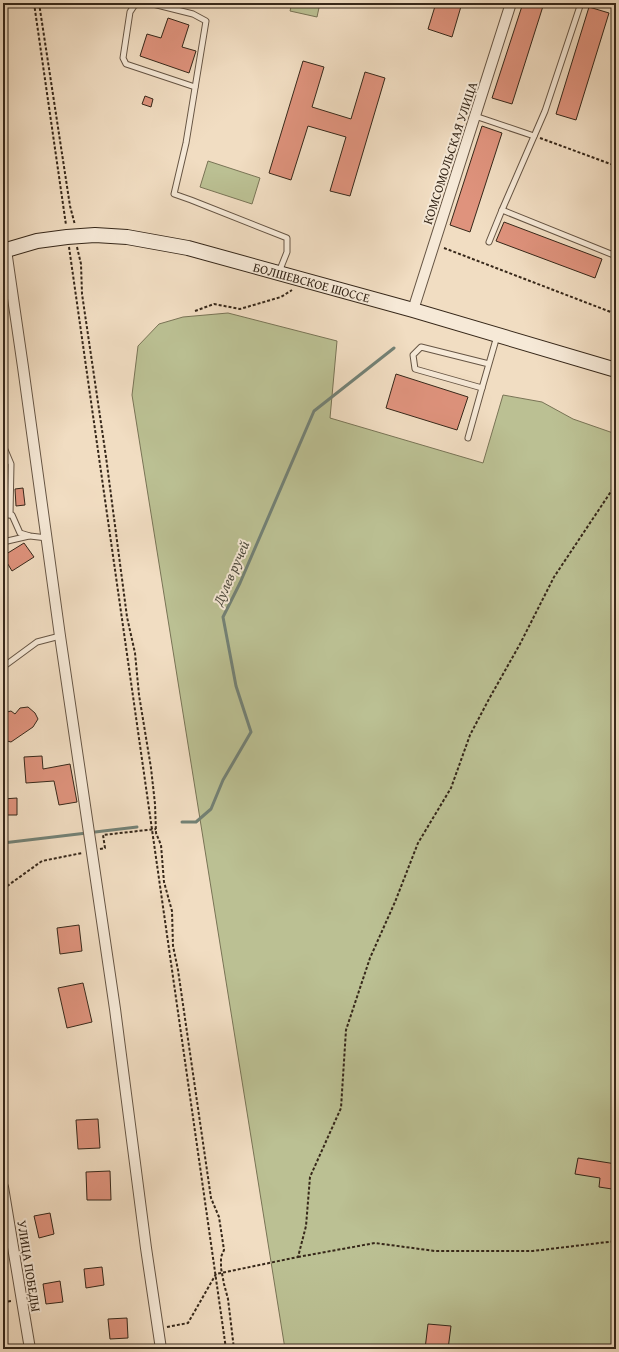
<svg xmlns="http://www.w3.org/2000/svg" width="619" height="1352" viewBox="0 0 619 1352" font-family="'Gentium Book Plus',serif">
<style>
.green{fill:#bbc093;stroke:#797456}
.lines{fill:none;stroke-linecap:round;stroke-linejoin:round}
.stream{stroke:#738175;stroke-width:3}
.building{fill:#df937d;stroke:#37281a}
.service-casing{stroke:#654;stroke-width:7}
.minor-casing{stroke:#654;stroke-width:12}
.secondary-casing{stroke:#37281a;stroke-width:16}
.path{stroke:#37281a;stroke-width:2;stroke-dasharray:3 2;stroke-linecap:butt}
.service{stroke:#f6e9d7;stroke-width:5}
.minor{stroke:#f6e9d7;stroke-width:10}
.secondary{stroke:#f6e9d7;stroke-width:14}
.labels{text-anchor:middle;dominant-baseline:central;stroke-width:4;stroke-linejoin:round;paint-order:stroke}
.street-label{font-size:13px;fill:#37281a;stroke:#f6e9d7}
.water-label{font-size:14px;font-style:italic;fill:#504d40;stroke:#f6e9d7}
</style>
<rect width="100%" height="100%" fill="#f1ddc2"/>
<filter id="stains"><feTurbulence type="fractalNoise" baseFrequency=".005" numOctaves="4"/><feColorMatrix values="0 0 0 0 .2 0 0 0 0 .09 0 0 0 0 .02 0 0 0 .5 -.17"/></filter>
<radialGradient id="worn" r=".72"><stop offset=".6" stop-color="#630" stop-opacity="0"/><stop offset="1" stop-color="#630" stop-opacity=".3"/></radialGradient>
<!-- green -->
<g class="green">
<path d="M 292,3 L 320,3 L 317,17 L 290,11 Z"/>
<path d="M 208,161 L 260,178 L 252,204 L 200,187 Z"/>
<path d="M 228,313 L 337,341 L 330,418 L 483,463 L 503,395 L 542,402 L 573,419 L 616,434 L 616,1349 L 285,1349 L 132,395 L 138,346 L 159,324 L 183,317 Z"/>
</g>
<g class="lines">
<!-- stream -->
<g class="stream">
<path d="M 182,822 L 196,822 L 211,809 L 223,780 L 251,732 L 236,686 L 223,617 L 240,583 L 314,411 L 394,348"/>
<path d="M 3,843 L 137,827"/>
</g>
</g>
<!-- building -->
<g class="building">
<path d="M 436,3 L 462,3 L 452,37 L 428,29 Z"/>
<path d="M 523,3 L 544,3 L 512,104 L 492,98 Z"/>
<path d="M 589,7 L 609,13 L 576,120 L 556,114 Z"/>
<path d="M 168,18 L 189,25 L 182,47 L 196,51 L 189,73 L 140,56 L 147,34 L 161,38 Z"/>
<path d="M 303,61 L 324,67 L 312,107 L 351,119 L 365,72 L 385,78 L 350,196 L 330,191 L 346,137 L 308,126 L 291,180 L 269,173 Z"/>
<path d="M 145,96 L 153,99 L 151,107 L 142,104 Z"/>
<path d="M 482,126 L 502,133 L 470,232 L 450,225 Z"/>
<path d="M 504,222 L 602,259 L 595,278 L 496,241 Z"/>
<path d="M 396,374 L 468,397 L 457,430 L 386,408 Z"/>
<path d="M 23,488 L 25,505 L 16,506 L 15,489 Z"/>
<path d="M 24,543 L 34,557 L 12,571 L 3,556 Z"/>
<path d="M 28,707 L 35,713 L 38,719 L 33,727 L 11,742 L 3,740 L 3,713 L 11,711 L 15,714 L 20,708 Z"/>
<path d="M 42,756 L 43,769 L 70,764 L 77,802 L 59,805 L 54,781 L 26,783 L 24,757 Z"/>
<path d="M 17,798 L 17,815 L 3,815 L 3,799 Z"/>
<path d="M 79,925 L 82,951 L 60,954 L 57,928 Z"/>
<path d="M 83,983 L 92,1022 L 67,1028 L 58,988 Z"/>
<path d="M 98,1119 L 100,1148 L 78,1149 L 76,1120 Z"/>
<path d="M 578,1158 L 616,1164 L 612,1189 L 599,1187 L 600,1178 L 575,1174 Z"/>
<path d="M 110,1171 L 111,1200 L 87,1200 L 86,1172 Z"/>
<path d="M 50,1213 L 54,1234 L 39,1238 L 34,1216 Z"/>
<path d="M 102,1267 L 104,1285 L 86,1288 L 84,1269 Z"/>
<path d="M 60,1281 L 63,1302 L 46,1304 L 43,1284 Z"/>
<path d="M 127,1318 L 128,1338 L 110,1339 L 108,1319 Z"/>
<path d="M 428,1324 L 451,1326 L 448,1349 L 425,1349 Z"/>
</g>
<g class="lines">
<!-- service casing -->
<g class="service-casing">
<g id="service">
<path d="M 136,3 L 130,12 L 123,58 L 126,64 L 195,87"/>
<path d="M 149,3 L 193,14 L 206,21 L 186,143 L 174,194 L 191,200 L 287,238 L 287,252 L 279,272"/>
<path d="M 475,116 L 534,136"/>
<path d="M 502,210 L 545,111 L 581,3"/>
<path d="M 489,242 L 502,210 L 616,256"/>
<path d="M 489,364 L 421,347 L 413,355 L 415,369 L 482,388 L 497,336"/>
<path d="M 468,438 L 482,388"/>
<path d="M 3,445 L 11,464 L 10,515"/>
<path d="M 3,515 L 12,515 L 20,533 L 30,536 L 47,538"/>
<path d="M 3,542 L 29,536"/>
<path d="M 3,667 L 37,642 L 60,636"/>
</g>
</g>
<!-- minor casing -->
<g class="minor-casing">
<g id="minor">
<path d="M 6,250 L 23,367 L 60,636 L 115,1009 L 146,1248 L 161,1349"/>
<path d="M 413,310 L 511,3"/>
<path d="M 3,1187 L 30,1349"/>
</g>
</g>
<!-- secondary casing -->
<g class="secondary-casing">
<g id="secondary">
<path id="s1" d="M 3,251 L 37,241 L 67,237 L 95,235 L 127,237 L 188,248 L 413,310 L 616,370"/>
</g>
</g>
<!-- path -->
<g class="path">
<path d="M 34,3 L 66,225"/>
<path d="M 39,3 L 70,206 L 75,225"/>
<path d="M 606,3 L 616,7"/>
<path d="M 540,138 L 616,166"/>
<path d="M 3,233 L 4,239"/>
<path d="M 69,247 L 226,1349"/>
<path d="M 77,247 L 81,264 L 82,294 L 106,457 L 127,617 L 135,653 L 139,695 L 151,768 L 155,804 L 156,833 L 161,845 L 164,882 L 172,911 L 173,946 L 178,970 L 211,1198 L 219,1217 L 224,1250 L 221,1257 L 221,1268 L 224,1284 L 228,1299 L 234,1349"/>
<path d="M 444,248 L 616,314"/>
<path d="M 195,311 L 214,304 L 240,309 L 281,297 L 292,290"/>
<path d="M 100,849 L 105,848 L 103,835 L 156,829"/>
<path d="M 3,889 L 42,861 L 82,853"/>
<path d="M 298,1257 L 375,1243 L 435,1251 L 533,1251 L 616,1241"/>
<path d="M 3,1302 L 12,1301"/>
<path d="M 167,1327 L 188,1323 L 216,1274 L 298,1257 L 306,1226 L 310,1177 L 341,1108 L 346,1030 L 370,958 L 395,902 L 418,843 L 451,788 L 470,735 L 489,699 L 520,644 L 554,577 L 616,484"/>
</g>
<!-- service -->
<use href="#service" class="service"/>
<!-- minor -->
<use href="#minor" class="minor"/>
<!-- secondary -->
<use href="#secondary" class="secondary"/>
</g>
<g class="labels">
<!-- street labels -->
<g class="street-label">
<text transform="translate(450 153) rotate(-72)">КОМСОМОЛЬСКАЯ УЛИЦА</text>
<text stroke="none"><textPath href="#s1" startOffset="316">БОЛШЕВСКОЕ ШОССЕ</textPath></text>
<text transform="translate(29 1266) rotate(81)">УЛИЦА ПОБЕДЫ</text>
</g>
<!-- water labels -->
<g class="water-label">
<text transform="translate(231 573) rotate(-66)">Дулев ручей</text>
</g>
</g>
<!-- margin -->
<rect width="619" height="1352" fill="none" stroke="#f1ddc2" stroke-width="16"/>
<rect x="4" y="4" width="611" height="1344" fill="none" stroke="#37281a" stroke-width="2"/>
<rect x="8" y="8" width="603" height="1336" fill="none" stroke="#37281a"/>
<rect width="100%" height="100%" filter="url(#stains)"/>
<rect width="100%" height="100%" fill="url(#worn)"/>
</svg>
